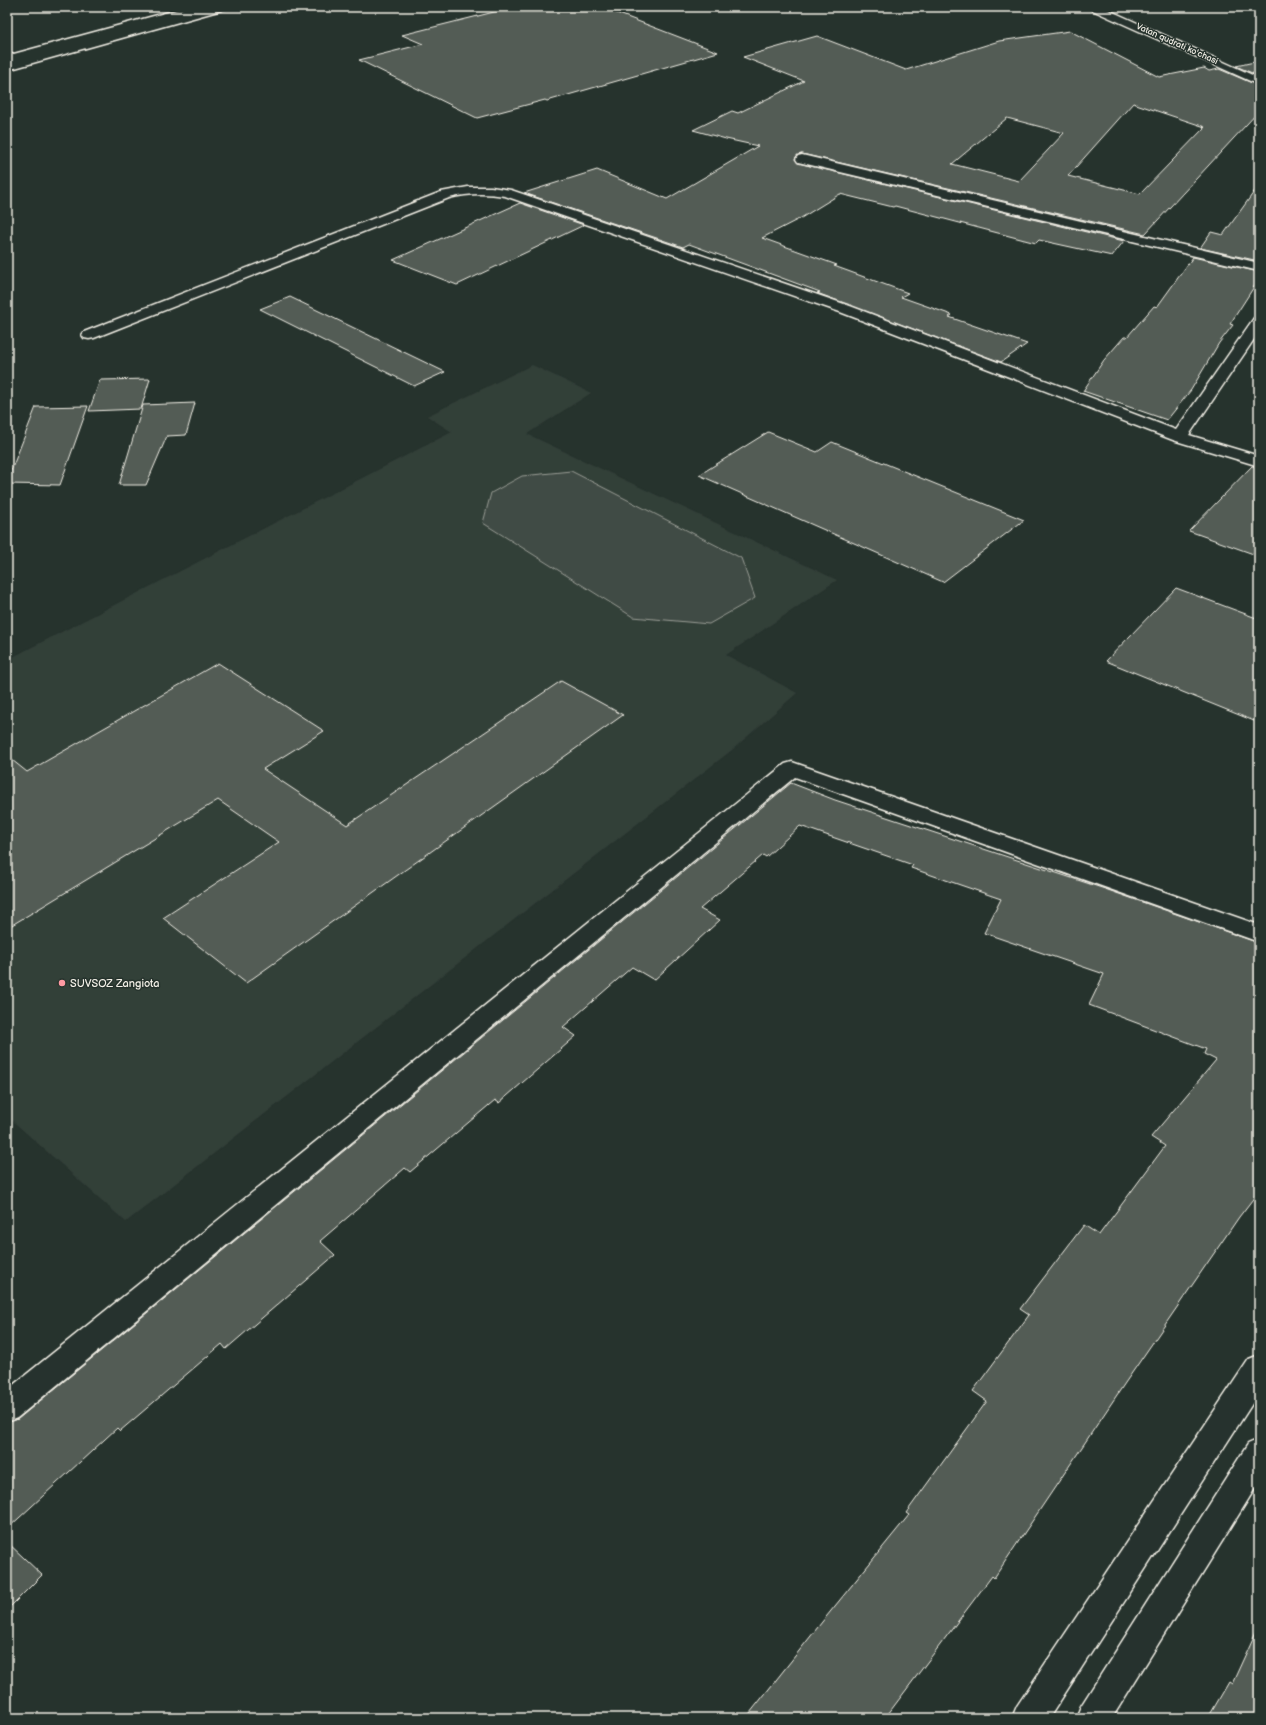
<svg xmlns="http://www.w3.org/2000/svg" width="1266" height="1725" viewBox="0 0 1266 1725" font-family="'Balsamiq Sans',sans-serif">
<style>
.built{fill:#333f39}
.green{fill:#414b45;stroke:#9a9e96}
.building{fill:#525c55;stroke:#f4f1e8;fill-rule:evenodd}
.lines{fill:none;stroke-linecap:round;stroke-linejoin:round}
.minor-casing{stroke:#f4f1e8;stroke-width:3}
.major-casing{stroke:#f4f1e8;stroke-width:3}
.minor{fill:#26332d;fill-rule:evenodd}
.major{fill:#26332d;fill-rule:evenodd}
.rail{stroke:#f4f1e8;stroke-width:1.5}
.poi-dot{fill:#ff9aa2;stroke:#26332d;stroke-width:1.5}
.labels{text-anchor:middle;dominant-baseline:central;stroke-width:3;stroke-linejoin:round;paint-order:stroke}
.far-street-label{font-size:9px;fill:#f4f1e8;stroke:#26332d}
.poi-label{font-size:11px;fill:#f4f1e8;stroke:#26332d;text-anchor:start}
</style>
<rect width="100%" height="100%" fill="#26332d"/>
<filter id="ink" filterUnits="userSpaceOnUse"><feTurbulence type="fractalNoise" baseFrequency=".025" numOctaves="2"/><feDisplacementMap in="SourceGraphic" scale="8" xChannelSelector="R" yChannelSelector="G"/><feConvolveMatrix kernelMatrix="1 2 1 2 8 2 1 2 1" color-interpolation-filters="sRGB"/></filter>
<g filter="url(#ink)">
<!-- built -->
<path class="built" d="M 532,365 L 591,393 L 527,434 L 837,580 L 726,655 L 797,693 L 732,750 L 126,1222 L 7,1116 L 7,660 L 452,432 L 427,416 Z"/>
<!-- green -->
<path class="green" d="M 571,471 L 741,558 L 755,598 L 709,624 L 633,617 L 483,523 L 491,493 L 522,476 Z"/>
<!-- building -->
<g class="building">
<path d="M 514,7 L 601,7 L 718,52 L 547,101 L 545,100 L 477,118 L 359,60 L 423,44 L 402,35 Z"/>
<path d="M 1070,31 L 1159,77 L 1204,68 L 1209,71 L 1219,69 L 1259,86 L 1259,111 L 1145,234 L 802,154 L 798,155 L 795,158 L 798,163 L 1124,241 L 1112,256 L 1039,240 L 1036,243 L 895,206 L 893,207 L 840,194 L 801,218 L 762,238 L 837,265 L 834,266 L 908,293 L 901,297 L 952,315 L 949,317 L 1027,344 L 1001,362 L 817,293 L 820,292 L 689,244 L 683,247 L 524,193 L 597,170 L 667,199 L 758,146 L 726,139 L 693,130 L 732,111 L 738,113 L 804,81 L 743,57 L 817,36 L 906,70 L 999,41 ZM 1133,103 L 1205,127 L 1140,194 L 1068,176 ZM 1007,118 L 1064,133 L 1019,181 L 952,164 Z"/>
<path d="M 1259,61 L 1259,76 L 1236,66 Z"/>
<path d="M 1259,185 L 1259,261 L 1200,248 L 1211,232 L 1223,235 Z"/>
<path d="M 520,203 L 584,225 L 457,285 L 393,260 Z"/>
<path d="M 1193,257 L 1259,272 L 1259,279 L 1230,324 L 1233,325 L 1219,343 L 1191,390 L 1167,420 L 1083,391 L 1104,360 L 1124,337 L 1127,337 L 1154,306 L 1157,307 Z"/>
<path d="M 290,297 L 445,372 L 414,386 L 260,309 Z"/>
<path d="M 150,379 L 141,409 L 89,411 L 100,380 Z"/>
<path d="M 195,403 L 186,435 L 167,436 L 146,485 L 119,485 L 143,405 Z"/>
<path d="M 88,406 L 60,485 L 7,484 L 7,481 L 36,407 Z"/>
<path d="M 768,432 L 817,452 L 832,442 L 1024,520 L 943,582 L 699,475 Z"/>
<path d="M 1252,466 L 1259,467 L 1259,556 L 1189,531 Z"/>
<path d="M 1176,588 L 1259,619 L 1259,723 L 1106,661 Z"/>
<path d="M 218,663 L 324,731 L 263,769 L 347,825 L 561,681 L 623,715 L 246,983 L 163,918 L 279,842 L 218,800 L 7,928 L 7,756 L 27,772 Z"/>
<path d="M 791,783 L 835,800 L 1105,889 L 1259,943 L 1259,1191 L 1239,1217 L 1125,1383 L 994,1578 L 992,1576 L 885,1718 L 746,1718 L 822,1622 L 909,1515 L 906,1513 L 987,1401 L 973,1391 L 1029,1315 L 1020,1309 L 1084,1225 L 1099,1235 L 1165,1146 L 1151,1137 L 1216,1060 L 1204,1054 L 1206,1049 L 1089,1005 L 1104,974 L 984,933 L 1001,899 L 911,868 L 913,865 L 800,826 L 766,857 L 763,855 L 700,909 L 720,920 L 654,980 L 632,967 L 563,1027 L 576,1036 L 499,1103 L 495,1100 L 410,1172 L 405,1168 L 320,1241 L 335,1255 L 226,1349 L 222,1344 L 120,1431 L 117,1428 L 7,1529 L 7,1423 L 18,1419 Z"/>
<path d="M 7,1542 L 42,1575 L 7,1610 Z"/>
<path d="M 1259,1625 L 1259,1718 L 1208,1718 L 1229,1682 L 1232,1684 Z"/>
</g>
<g class="lines">
<!-- minor casing -->
<g class="minor-casing">
<g id="minor">
<path d="M 1089,7 L 1102,7 L 1259,78 L 1259,85 L 1090,9 Z"/>
<path d="M 802,155 L 1259,263 L 1259,271 L 798,162 L 796,159 L 798,156 Z"/>
<path d="M 468,187 L 491,187 L 511,190 L 850,306 L 1176,430 L 1254,318 L 1259,317 L 1259,332 L 1189,435 L 1259,456 L 1259,466 L 1173,440 L 840,312 L 505,196 C 486,193 468,193 449,198 L 94,338 L 89,339 L 84,338 L 82,335 L 84,332 L 441,192 Z"/>
<path d="M 792,762 L 1259,925 L 1259,942 L 795,777 L 17,1418 L 7,1422 L 7,1390 L 785,764 Z"/>
</g>
</g>
<!-- major casing -->
<g class="major-casing">
<g id="major">
<path d="M 1259,1355 L 1259,1393 L 1049,1718 L 1012,1718 L 1017,1706 L 1249,1359 Z"/>
<path d="M 1259,1439 L 1259,1482 L 1112,1718 L 1076,1718 L 1081,1706 L 1248,1444 Z"/>
</g>
</g>
<!-- minor -->
<use href="#minor" class="minor"/>
<!-- major -->
<use href="#major" class="major"/>
<!-- rail -->
<g class="rail">
<path d="M 7,55 L 184,7"/>
<path d="M 7,71 L 235,7"/>
</g>
</g>
</g>
<!-- markers -->
<circle class="poi-dot" cx="62" cy="983" r="4"/>
<g class="labels">
<!-- far-street labels -->
<g class="far-street-label">
<text transform="translate(1177 44) rotate(24)">Vatan qudrati ko'chasi</text>
</g>
<!-- poi labels -->
<g class="poi-label">
<text x="70" y="983">SUVSOZ Zangiota</text>
</g>
</g>
<!-- margin -->
<rect width="1266" height="1725" fill="none" stroke="#26332d" stroke-width="24"/>
<rect x="12" y="12" width="1242" height="1701" fill="none" stroke="#f4f1e8" stroke-width="1.5" filter="url(#ink)"/>
</svg>
